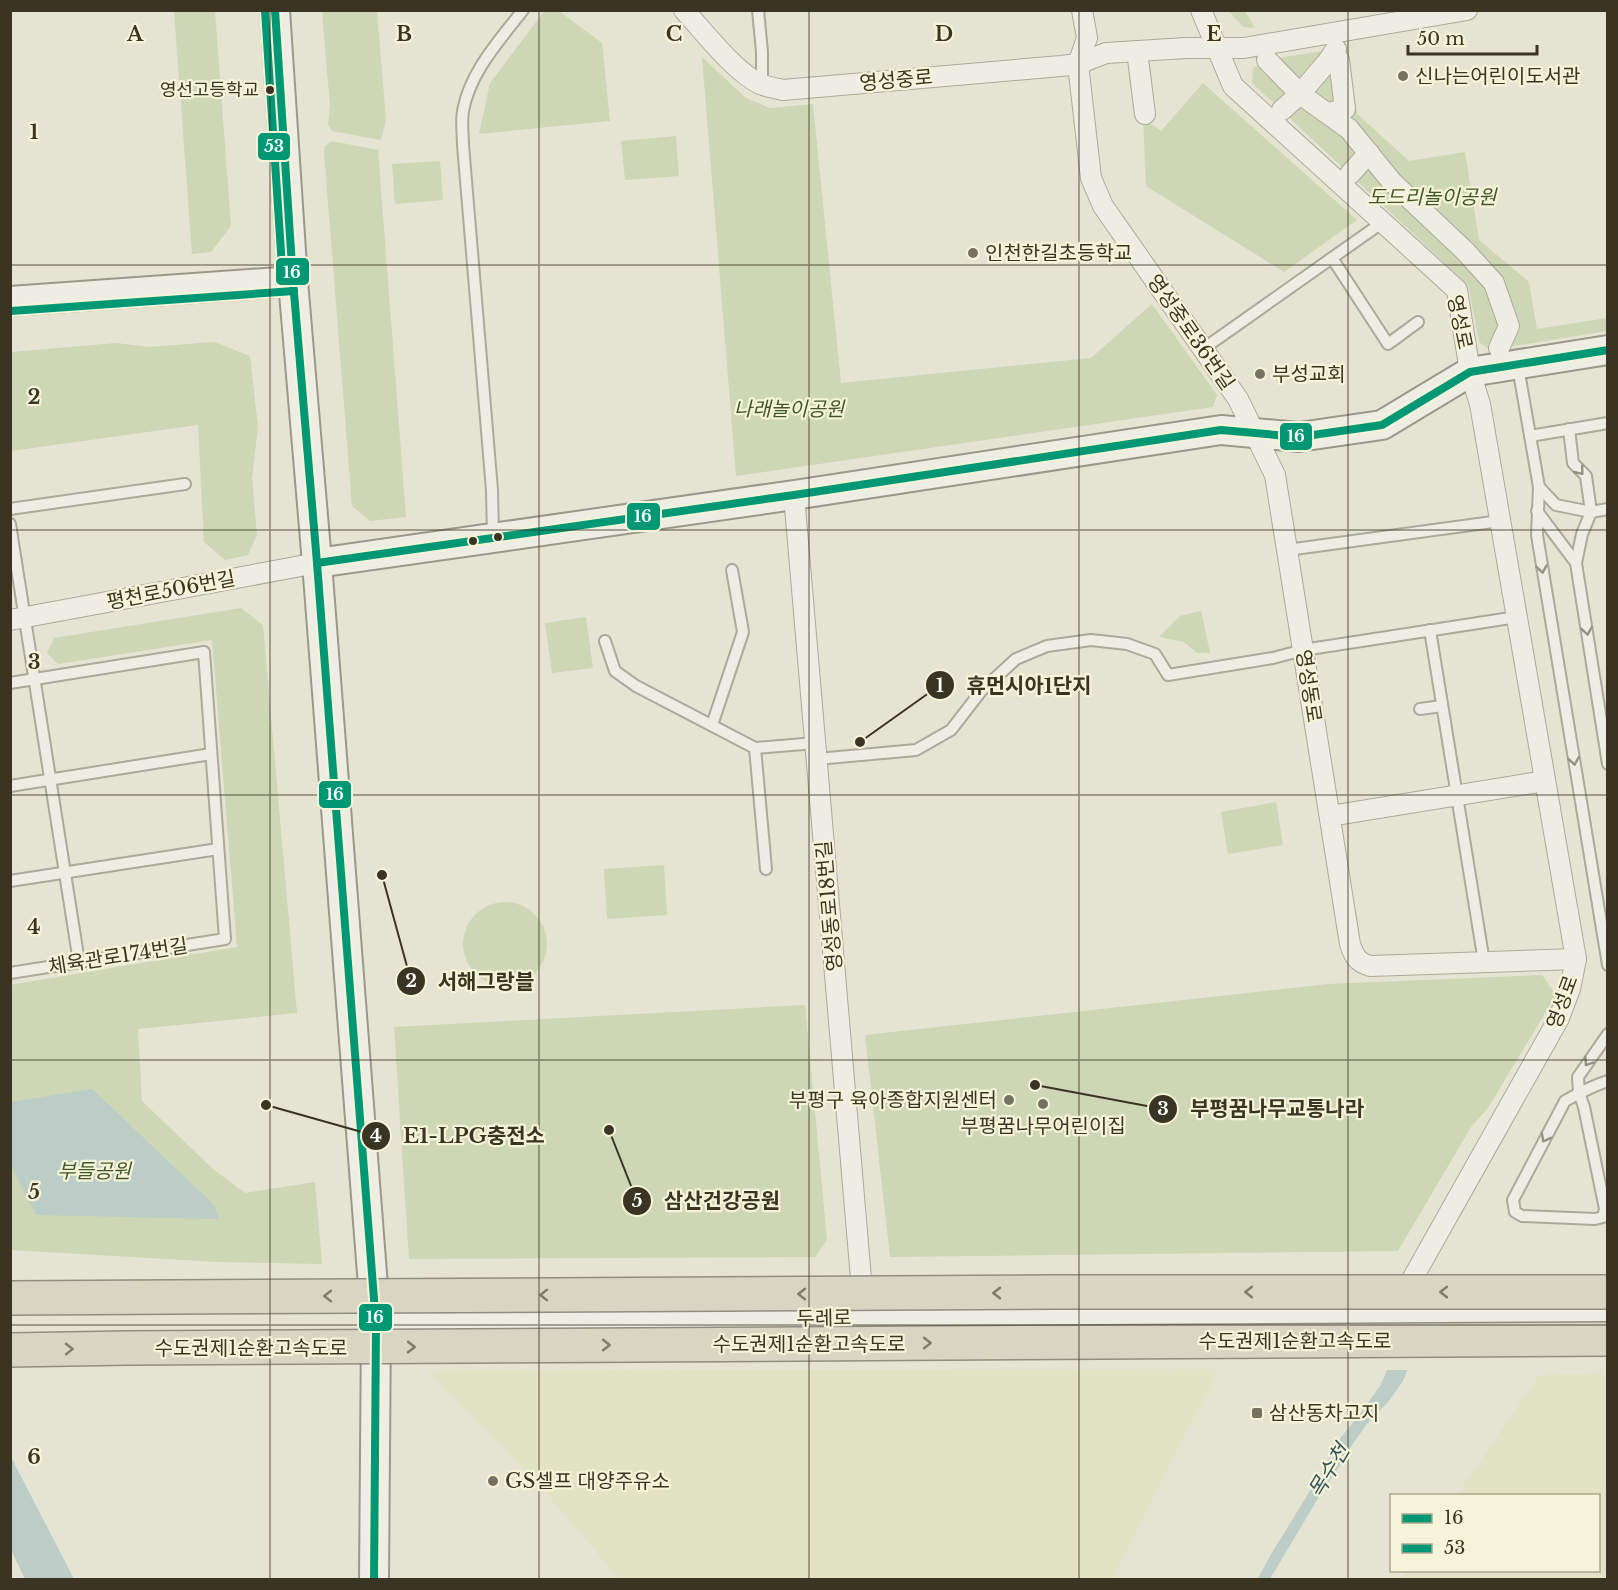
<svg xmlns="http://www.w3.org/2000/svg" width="1618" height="1590" viewBox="0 0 1618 1590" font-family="'Libre Baskerville','Noto Sans KR',serif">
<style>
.farmland{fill:#e1e3c4}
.green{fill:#cdd6b5}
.water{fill:#bcccc6}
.pier{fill:#e5e4d2}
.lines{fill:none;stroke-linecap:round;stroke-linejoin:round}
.lane-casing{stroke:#aba99a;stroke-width:14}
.street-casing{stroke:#aba99a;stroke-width:22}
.secondary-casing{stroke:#9b988a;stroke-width:32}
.lane{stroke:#eeede3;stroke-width:10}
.street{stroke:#eeede3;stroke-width:20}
.secondary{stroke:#eeede3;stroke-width:28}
.highway-bridge-casing{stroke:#918e81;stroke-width:36;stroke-linecap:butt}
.highway-bridge{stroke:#d8d5c2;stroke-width:33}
.bus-1-casing{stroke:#f5f4d9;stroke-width:12}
.bus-2-casing{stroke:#f5f4d9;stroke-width:12}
.bus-1{stroke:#009775;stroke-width:8}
.bus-2{stroke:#009775;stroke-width:8}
.oneway{stroke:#949082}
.oneway2{stroke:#817c6a}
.grid{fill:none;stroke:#3a3422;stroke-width:1.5;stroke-opacity:0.55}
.poi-dot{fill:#767260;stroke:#f5f4d9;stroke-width:2}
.bus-dot{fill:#3a3422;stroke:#f5f4d9;stroke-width:2}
.labels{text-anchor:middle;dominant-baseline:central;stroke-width:4.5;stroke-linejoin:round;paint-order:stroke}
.bus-label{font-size:18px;fill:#3a3422;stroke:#f5f4d9;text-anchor:end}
.poi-label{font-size:20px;fill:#3a3422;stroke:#f5f4d9;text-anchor:start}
.street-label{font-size:20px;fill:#3a3422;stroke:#f5f4d9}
.park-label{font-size:20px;font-style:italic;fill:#3f5629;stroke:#f5f4d9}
.water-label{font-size:21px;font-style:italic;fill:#325259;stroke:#f5f4d9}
.grid-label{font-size:20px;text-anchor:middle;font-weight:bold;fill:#3a3422;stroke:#f5f4d9;stroke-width:4.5;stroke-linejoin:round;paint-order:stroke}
.leader{fill:none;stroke:#3a3422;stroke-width:2}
.callout-dot{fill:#3a3422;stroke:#f5f4d9;stroke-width:2}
.mark-label{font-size:18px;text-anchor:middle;font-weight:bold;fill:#fff}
.callout-label{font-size:21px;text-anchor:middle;font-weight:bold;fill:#3a3422;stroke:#f5f4d9;stroke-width:4.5;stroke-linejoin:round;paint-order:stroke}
.line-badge{stroke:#f5f4d9;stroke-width:2}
.badge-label{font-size:16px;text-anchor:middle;font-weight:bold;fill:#fff}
</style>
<rect width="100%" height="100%" fill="#e5e4d2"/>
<!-- farmland -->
<g class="farmland">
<path d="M 1219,1369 L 1111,1580 L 619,1579 L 543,1489 L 428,1371 Z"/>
<path d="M 1607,1373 L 1607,1579 L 1400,1579 L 1406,1570 L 1598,1570 L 1598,1496 L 1457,1495 L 1539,1375 Z"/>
</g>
<!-- green -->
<g class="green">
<path d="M 545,10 L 559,11 L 602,43 L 610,121 L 479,134 L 490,83 Z"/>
<path d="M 174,11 L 215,11 L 231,226 L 211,252 L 192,254 Z"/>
<path d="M 322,11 L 377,11 L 386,119 L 381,140 L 332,131 L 328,124 L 330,106 Z"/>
<path d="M 1229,11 L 1245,11 L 1255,28 L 1243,27 Z"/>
<path d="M 1348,47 L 1357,114 L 1409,161 L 1465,152 L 1479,240 L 1529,282 L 1537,329 L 1607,318 L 1607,331 L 1490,350 L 1479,342 L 1468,285 L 1252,83 L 1253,68 L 1267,60 Z"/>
<path d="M 702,57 L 746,98 L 770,108 L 813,104 L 841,383 L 1091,358 L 1152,304 L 1217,395 L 1213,407 L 736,476 Z"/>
<path d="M 1203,83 L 1357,220 L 1284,272 L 1146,186 L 1143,118 L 1161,131 Z"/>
<path d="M 676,136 L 679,176 L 625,180 L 621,141 Z"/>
<path d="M 332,141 L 378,150 L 406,517 L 370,521 L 352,506 L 324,152 L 325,146 Z"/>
<path d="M 440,161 L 443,200 L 395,204 L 392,164 Z"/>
<path d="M 214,342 L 250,356 L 258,427 L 252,478 L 257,535 L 248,555 L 225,560 L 204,542 L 198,425 L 11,451 L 11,352 L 116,343 L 149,347 Z"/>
<path d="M 241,608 L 263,625 L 297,1013 L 138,1029 L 142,1101 L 213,1169 L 245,1193 L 315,1182 L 322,1264 L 218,1262 L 11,1250 L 10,985 L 237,947 L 212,640 L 58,664 L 47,653 L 54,638 Z"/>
<path d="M 1201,611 L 1210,653 L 1197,653 L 1184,642 L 1159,637 L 1180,616 Z"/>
<path d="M 586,617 L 593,668 L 552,673 L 545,623 Z"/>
<path d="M 1276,802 L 1283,845 L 1228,854 L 1221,812 Z"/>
<path d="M 664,865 L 667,915 L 607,919 L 604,869 Z"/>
<circle cx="505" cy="944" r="42"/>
<path d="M 1542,975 L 1556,995 L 1488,1108 L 1471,1127 L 1398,1251 L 890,1257 L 865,1035 L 1328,984 Z"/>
<path d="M 805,1005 L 827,1240 L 815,1257 L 409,1259 L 394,1027 Z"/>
</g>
<!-- water -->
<g class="water">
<path d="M 92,1089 L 214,1205 L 219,1219 L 36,1215 L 11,1166 L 11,1102 Z"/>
<path d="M 1389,1366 L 1409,1366 L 1403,1381 L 1388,1402 L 1367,1424 L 1352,1445 L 1341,1464 L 1320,1495 L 1270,1579 L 1257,1580 L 1270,1556 L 1324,1468 L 1338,1441 L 1360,1414 L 1380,1386 Z"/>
<path d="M 10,1457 L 11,1457 L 74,1579 L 25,1579 L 11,1550 Z"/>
</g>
<!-- pier -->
<path class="pier" d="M 1389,1363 L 1410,1363 L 1412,1367 L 1411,1370 L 1384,1370 Z"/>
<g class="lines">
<!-- lane casing -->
<g class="lane-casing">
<g id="lane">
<path d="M 758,10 L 762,52 L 762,85"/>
<path d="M 1332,258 L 1388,344 L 1418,322"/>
<path d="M 1203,349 L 1383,222"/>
<path d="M 1518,367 L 1539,487 L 1537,535 L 1608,965"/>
<path d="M 1569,429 L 1573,463 L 1586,476 L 1591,512 L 1582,534 L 1576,563 L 1608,764"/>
<path d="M 1530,436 L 1608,423"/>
<path d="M 1539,487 L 1556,505 L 1591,512 L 1608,509"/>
<path d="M 10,509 L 185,484"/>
<path d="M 1537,511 L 1576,563"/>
<path d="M 10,524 L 79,962"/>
<path d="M 493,537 L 492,490 L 463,145 C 463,134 461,122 463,111 C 470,72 499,41 523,10"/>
<path d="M 1287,550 L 1500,521"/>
<path d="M 1430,630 L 1484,962"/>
<path d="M 605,641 L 615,671 L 636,686 L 755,748 L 815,743"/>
<path d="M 10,683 L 204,652 L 225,939 L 10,973"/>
<path d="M 1420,709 L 1442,706"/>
<path d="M 712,725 L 743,632 L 732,570"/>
<path d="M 755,748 L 766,869"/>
<path d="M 817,759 L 916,750 L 951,730 L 982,690 L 1016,659 L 1047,646 L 1091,640 L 1127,644 L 1155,654 L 1168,675 L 1273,658 L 1303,650 L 1517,617"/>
<path d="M 10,786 L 211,754"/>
<path d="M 10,881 L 218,849"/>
<path d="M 1608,1034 L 1578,1077 L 1579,1093 L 1584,1107 L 1605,1209 L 1603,1217 L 1595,1219 L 1522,1216 L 1515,1212 L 1513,1200 L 1565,1101 C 1579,1093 1592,1086 1608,1081"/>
</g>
</g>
<!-- street casing -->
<g class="street-casing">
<g id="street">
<path d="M 684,10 C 704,32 734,71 760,84 C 767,87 775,88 783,90 L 1061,66 L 1078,64 L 1106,53 L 1186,48 L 1244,48 L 1467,10"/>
<path d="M 1082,10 L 1087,38 L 1078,64 L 1091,178 L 1103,206 L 1238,399 L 1275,475 L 1350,944 C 1354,956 1357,962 1370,966 L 1576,959"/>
<path d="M 1201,10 L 1233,86 L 1457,290 L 1470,372 L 1480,404 L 1576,959 L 1570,989 L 1559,1018 L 1401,1299"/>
<path d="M 1336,49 L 1328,61 L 1300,94 L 1349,129 L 1392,182 L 1465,251 L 1494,283 L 1509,326 L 1499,348"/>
<path d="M 1137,51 L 1145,114"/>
<path d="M 1267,60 L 1300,94 L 1282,110"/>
<path d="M 1328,61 L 1339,60 L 1345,109 L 1328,113"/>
<path d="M 1350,174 L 1369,153"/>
<path d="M 794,495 L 863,1302"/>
<path d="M 10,620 L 317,563"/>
<path d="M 1330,816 L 1545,781"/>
</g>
</g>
<!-- secondary casing -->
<g class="secondary-casing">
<g id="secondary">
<path d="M 275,10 L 293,281 L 317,563 L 376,1325 L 374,1580"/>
<path d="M 10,301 L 293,281"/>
<path d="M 317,563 L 794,495 L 1221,430 L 1299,437 L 1382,425 L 1470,372 L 1608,350"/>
<path d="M 376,1325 L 865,1317 L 1392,1314 L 1608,1311"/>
</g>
</g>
<!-- lane -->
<use href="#lane" class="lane"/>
<!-- street -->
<use href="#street" class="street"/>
<!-- secondary -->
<use href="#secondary" class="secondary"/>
<!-- highway-bridge casing -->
<g class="highway-bridge-casing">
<g id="highway-bridge">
<path d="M 10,1298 L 1055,1292 L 1608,1292"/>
<path d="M 10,1350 L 128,1348 L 1608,1339"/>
</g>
</g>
<!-- highway-bridge -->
<use href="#highway-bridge" class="highway-bridge"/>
<!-- bus-1 casing -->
<g class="bus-1-casing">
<g id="bus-1">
<path d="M 275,10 L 293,281 L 317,563 L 376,1325 L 374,1580"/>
<path d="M 317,563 L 794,495 L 1221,430 L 1299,437 L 1382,425 L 1470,372 L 1608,350"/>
</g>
</g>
<!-- bus-2 casing -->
<g class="bus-2-casing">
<g id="bus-2">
<path d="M 265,11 L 283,282"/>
<path d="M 11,311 L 294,291"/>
</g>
</g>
<!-- bus-1 -->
<use href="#bus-1" class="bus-1"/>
<!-- bus-2 -->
<use href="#bus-2" class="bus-2"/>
</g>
<!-- one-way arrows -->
<defs><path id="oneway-chevron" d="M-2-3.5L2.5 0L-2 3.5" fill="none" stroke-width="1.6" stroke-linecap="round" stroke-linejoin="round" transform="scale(1.5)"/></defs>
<g class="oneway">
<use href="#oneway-chevron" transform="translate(1580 471) rotate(51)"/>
<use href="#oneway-chevron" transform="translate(1542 569) rotate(81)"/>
<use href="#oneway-chevron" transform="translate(1587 631) rotate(81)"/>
<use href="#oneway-chevron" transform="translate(1574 761) rotate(81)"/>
<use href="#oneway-chevron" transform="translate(1588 1062) rotate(124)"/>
<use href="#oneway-chevron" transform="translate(1545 1138) rotate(118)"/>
</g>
<g class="oneway2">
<use href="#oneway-chevron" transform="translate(1249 1292) rotate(180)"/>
<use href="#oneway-chevron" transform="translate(1444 1292) rotate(180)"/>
<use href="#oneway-chevron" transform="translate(997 1293) rotate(180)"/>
<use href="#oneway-chevron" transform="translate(802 1294) rotate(180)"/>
<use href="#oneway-chevron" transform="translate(544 1295) rotate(180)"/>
<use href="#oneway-chevron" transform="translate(328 1296) rotate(180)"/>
<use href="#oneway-chevron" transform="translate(927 1343)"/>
<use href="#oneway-chevron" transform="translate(606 1345)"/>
<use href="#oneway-chevron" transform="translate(411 1347)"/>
<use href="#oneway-chevron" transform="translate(69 1349) rotate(-1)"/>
</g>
<!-- grid -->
<path class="grid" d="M 270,10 L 270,1580M 539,10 L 539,1580M 809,10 L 809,1580M 1079,10 L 1079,1580M 1348,10 L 1348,1580M 10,265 L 1608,265M 10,530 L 1608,530M 10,795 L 1608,795M 10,1060 L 1608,1060M 10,1325 L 1608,1325"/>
<!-- markers -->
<g class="poi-dot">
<circle cx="1403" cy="76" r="6"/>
<circle cx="973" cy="253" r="6"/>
<circle cx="1260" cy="374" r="6"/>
<circle cx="1009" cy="1100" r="6"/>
<circle cx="1043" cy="1104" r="6"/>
<rect x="1251" y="1407" width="12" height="12" rx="3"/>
<circle cx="493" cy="1481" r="6"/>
</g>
<g class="bus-dot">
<circle cx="270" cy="90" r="5"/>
<circle cx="498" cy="537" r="5"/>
<circle cx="473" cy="541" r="5"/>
</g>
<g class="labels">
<!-- bus labels -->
<g class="bus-label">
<text x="259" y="90">영선고등학교</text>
</g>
<!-- poi labels -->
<g class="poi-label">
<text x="1415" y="76">신나는어린이도서관</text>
<text x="985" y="253">인천한길초등학교</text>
<text x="1272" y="374">부성교회</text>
<text x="997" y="1100" text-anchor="end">부평구 육아종합지원센터</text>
<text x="1043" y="1126" text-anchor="middle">부평꿈나무어린이집</text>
<text x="1269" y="1413">삼산동차고지</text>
<text x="505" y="1481">GS셀프 대양주유소</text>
</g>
<!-- street labels -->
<g class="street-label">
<text transform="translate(896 80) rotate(-5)">영성중로</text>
<text transform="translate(1460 322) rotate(78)">영성로</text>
<text transform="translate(1191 332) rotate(55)">영성중로36번길</text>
<text transform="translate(171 590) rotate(-11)">평천로506번길</text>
<text transform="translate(1309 686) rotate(81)">영성동로</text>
<text transform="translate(829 906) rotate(-95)">영성동로18번길</text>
<text transform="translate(118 956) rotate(-9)">체육관로174번길</text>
<text transform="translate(1562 1002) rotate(-70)">영성로</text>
<text transform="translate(824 1318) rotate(-1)">두레로</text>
<text x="1295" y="1341">수도권제1순환고속도로</text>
<text x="809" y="1344">수도권제1순환고속도로</text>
<text x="251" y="1348">수도권제1순환고속도로</text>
</g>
<!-- park labels -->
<g class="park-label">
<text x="1432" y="197">도드리놀이공원</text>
<text x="789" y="409">나래놀이공원</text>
<text x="94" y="1171">부들공원</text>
</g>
<!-- water labels -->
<g class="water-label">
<text transform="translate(1329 1471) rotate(-59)">목수천</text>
</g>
</g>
<g class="grid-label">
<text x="135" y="41">A</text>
<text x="404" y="41">B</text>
<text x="674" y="41">C</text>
<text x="944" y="41">D</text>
<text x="1214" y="41">E</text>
<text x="34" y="139">1</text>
<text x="34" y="404">2</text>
<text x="34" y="669">3</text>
<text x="34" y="934">4</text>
<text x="34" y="1199">5</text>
<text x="34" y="1464">6</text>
</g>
<!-- callouts -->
<path class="leader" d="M860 742L940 685M382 875L411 981M1035 1085L1163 1109M266 1105L376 1136M609 1130L637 1201"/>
<g class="callout-dot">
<circle cx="860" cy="742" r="6"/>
<circle cx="382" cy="875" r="6"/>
<circle cx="1035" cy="1085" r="6"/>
<circle cx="266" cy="1105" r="6"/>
<circle cx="609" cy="1130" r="6"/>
<circle cx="940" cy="685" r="15"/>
<circle cx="411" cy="981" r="15"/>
<circle cx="1163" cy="1109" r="15"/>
<circle cx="376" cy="1136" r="15"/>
<circle cx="637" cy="1201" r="15"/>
</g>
<g class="mark-label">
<text x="940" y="692">1</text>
<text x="411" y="987">2</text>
<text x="1163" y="1115">3</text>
<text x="376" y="1142">4</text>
<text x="637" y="1207">5</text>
</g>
<g class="callout-label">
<text x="1029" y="693">휴먼시아1단지</text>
<text x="486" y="989">서해그랑블</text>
<text x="1277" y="1116">부평꿈나무교통나라</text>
<text x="474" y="1143">E1-LPG충전소</text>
<text x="722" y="1208">삼산건강공원</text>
</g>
<g class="line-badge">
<rect x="257" y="132" width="34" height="29" rx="6" fill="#009775"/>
<rect x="275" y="257" width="35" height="29" rx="6" fill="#009775"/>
<rect x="1279" y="422" width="34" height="29" rx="6" fill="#009775"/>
<rect x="626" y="502" width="35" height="29" rx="6" fill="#009775"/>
<rect x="318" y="780" width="34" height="29" rx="6" fill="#009775"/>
<rect x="358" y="1303" width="35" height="29" rx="6" fill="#009775"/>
</g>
<g class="badge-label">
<text x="274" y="152">53</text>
<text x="292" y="278">16</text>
<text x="1296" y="442">16</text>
<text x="643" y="522">16</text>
<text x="335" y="800">16</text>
<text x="375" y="1323">16</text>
</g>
<!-- border -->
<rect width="1618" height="1590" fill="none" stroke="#3a3422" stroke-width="24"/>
<!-- legend -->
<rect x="1390" y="1494" width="210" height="78" fill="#f5f4d9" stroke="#aaa790" stroke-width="1.5"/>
<rect x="1402" y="1514" width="30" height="9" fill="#009775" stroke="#aaa790" stroke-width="1.5"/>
<text x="1444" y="1524" font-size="18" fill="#3a3422">16</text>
<rect x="1402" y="1544" width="30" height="9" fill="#009775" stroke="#aaa790" stroke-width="1.5"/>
<text x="1444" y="1554" font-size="18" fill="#3a3422">53</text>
<!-- scale -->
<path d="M1408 45v9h129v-9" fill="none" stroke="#3a3422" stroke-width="3"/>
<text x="1417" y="45" font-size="18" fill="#3a3422" stroke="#f5f4d9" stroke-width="4.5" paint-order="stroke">50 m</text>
</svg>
